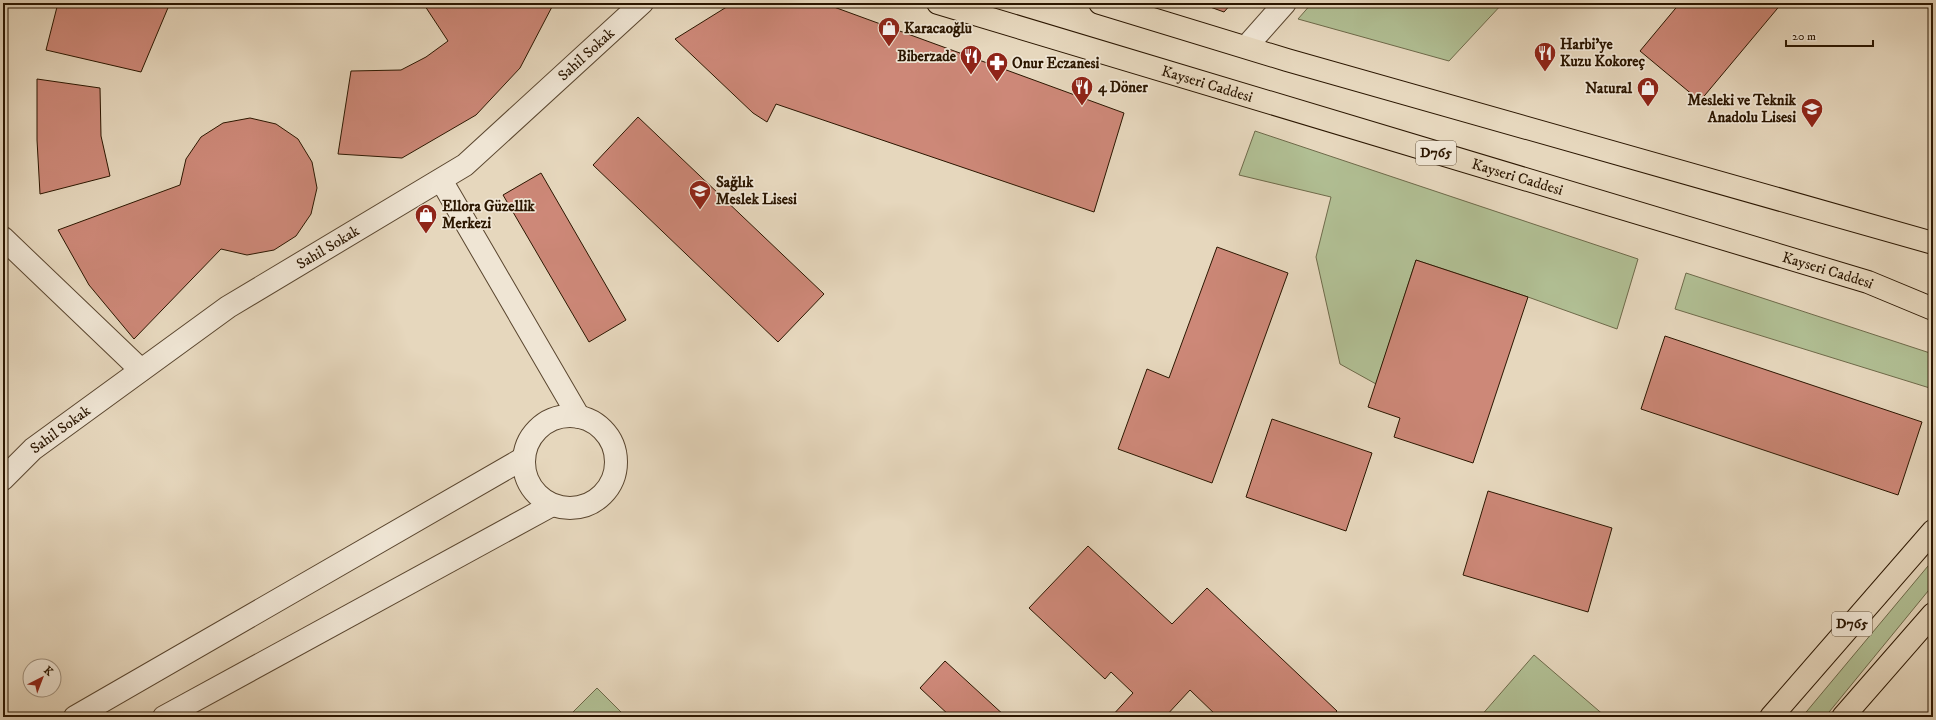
<svg xmlns="http://www.w3.org/2000/svg" width="1936" height="720" viewBox="0 0 1936 720" font-family="'IM FELL DW Pica',serif">
<style>
.green{fill:#b1bf94;stroke:#6e6a4a}
.building{fill:#cd8878;stroke:#2b1600}
.lines{fill:none;stroke-linecap:round;stroke-linejoin:round}
.street-casing{stroke:#5a462f;stroke-width:24}
.primary-casing{stroke:#2b1600;stroke-width:24}
.highway-casing{stroke:#2b1600;stroke-width:24}
.street{stroke:#efe5d4;stroke-width:22}
.primary{stroke:#e6d7bd;stroke-width:22}
.highway{stroke:#e6d7bd;stroke-width:22}
.labels{text-anchor:middle;dominant-baseline:central;stroke-width:3.5;stroke-linejoin:round;paint-order:stroke}
.shield{fill:#efe5d4;stroke:#665440;stroke-width:1}
.shield-label{font-size:14px;font-weight:bold;fill:#2b1600}
.poi-label{font-size:15px;font-weight:bold;fill:#2b1600;stroke:#efe5d4;text-anchor:start}
.street-label{font-size:15px;fill:#2b1600;stroke:#efe5d4}
</style>
<rect width="100%" height="100%" fill="#e6d7bd"/>
<filter id="stains"><feTurbulence type="fractalNoise" baseFrequency=".005" numOctaves="4"/><feColorMatrix values="0 0 0 0 .2 0 0 0 0 .09 0 0 0 0 .02 0 0 0 .5 -.17"/></filter>
<radialGradient id="worn" r=".72"><stop offset=".6" stop-color="#630" stop-opacity="0"/><stop offset="1" stop-color="#630" stop-opacity=".3"/></radialGradient>
<!-- green -->
<g class="green">
<path d="M 1312,3 L 1503,3 L 1449,61 L 1298,19 Z"/>
<path d="M 1255,131 L 1638,259 L 1617,329 L 1528,297 L 1416,260 L 1376,384 L 1340,364 L 1316,257 L 1331,197 L 1239,175 Z"/>
<path d="M 1686,273 L 1933,354 L 1933,389 L 1675,309 Z"/>
<path d="M 1933,560 L 1933,585 L 1825,717 L 1802,717 Z"/>
<path d="M 1534,655 L 1606,717 L 1480,717 Z"/>
<path d="M 597,688 L 626,717 L 568,717 Z"/>
</g>
<!-- building -->
<g class="building">
<path d="M 58,3 L 170,3 L 141,72 L 46,50 Z"/>
<path d="M 423,3 L 554,3 L 520,68 L 476,115 L 402,158 L 338,154 L 351,71 L 401,70 L 426,57 L 448,41 Z"/>
<path d="M 733,3 L 823,3 L 1124,113 L 1094,212 L 776,104 L 767,122 L 753,113 L 675,39 Z"/>
<path d="M 1199,3 L 1232,3 L 1224,12 Z"/>
<path d="M 1680,3 L 1782,3 L 1700,101 L 1640,51 Z"/>
<path d="M 37,79 L 100,88 L 101,136 L 110,176 L 40,194 L 37,140 Z"/>
<path d="M 638,117 L 824,294 L 778,342 L 593,165 Z"/>
<path d="M 250,118 L 276,124 L 298,139 L 312,162 L 317,188 L 311,214 L 296,236 L 274,250 L 247,255 L 221,249 L 134,339 L 89,285 L 58,230 L 180,185 L 186,159 L 201,137 L 223,123 Z"/>
<path d="M 541,173 L 626,320 L 589,342 L 503,195 Z"/>
<path d="M 1217,247 L 1288,273 L 1212,483 L 1118,449 L 1147,369 L 1169,378 Z"/>
<path d="M 1416,260 L 1528,297 L 1473,463 L 1394,437 L 1400,418 L 1368,407 Z"/>
<path d="M 1665,336 L 1922,422 L 1898,495 L 1641,409 Z"/>
<path d="M 1272,419 L 1372,453 L 1346,531 L 1246,497 Z"/>
<path d="M 1488,491 L 1612,528 L 1588,612 L 1463,575 Z"/>
<path d="M 1088,546 L 1172,624 L 1207,588 L 1337,711 L 1332,717 L 1218,717 L 1190,690 L 1165,717 L 1111,717 L 1133,693 L 1111,672 L 1105,679 L 1029,608 Z"/>
<path d="M 945,661 L 1006,717 L 951,717 L 920,688 Z"/>
</g>
<g class="lines">
<!-- street casing -->
<g class="street-casing">
<g id="street">
<path d="M 1246,47 L 1285,3"/>
<path d="M 441,180 L 579,417"/>
<path d="M 3,238 L 141,370"/>
<circle cx="570" cy="462" r="46"/>
<path id="s1" d="M 3,479 L 33,449 L 228,307 L 465,165 L 642,3"/>
<path d="M 75,717 L 524,458"/>
<path d="M 164,717 L 552,505"/>
</g>
</g>
<!-- primary casing -->
<g class="primary-casing">
<g id="primary">
<path id="s2" d="M 938,3 L 1868,282 L 1933,309"/>
<path d="M 1100,3 L 1287,60 L 1933,243"/>
</g>
</g>
<!-- highway casing -->
<g class="highway-casing">
<g id="highway">
<path d="M 1771,717 L 1933,531"/>
<path d="M 1843,717 L 1933,614"/>
</g>
</g>
<!-- street -->
<use href="#street" class="street"/>
<!-- primary -->
<use href="#primary" class="primary"/>
<!-- highway -->
<use href="#highway" class="highway"/>
</g>
<!-- icons -->
<defs>
<g id="shop-pin" transform="scale(1.15)"><path d="M0 17L-7.5 6A9.5 9.5 0 1 1 7.5 6Z" fill="#8f2418" stroke="#efe5d4"/><path d="M-5-2.5h2.3a2.7 3.5 0 0 1 5.4 0H5L5.5 6h-11ZM-1.5-2.5h3a1.5 2.3 0 0 0-3 0Z" fill="#fff"/></g>
<g id="restaurant-pin" transform="scale(1.15)"><path d="M0 17L-7.5 6A9.5 9.5 0 1 1 7.5 6Z" fill="#8f2418" stroke="#efe5d4"/><path d="M-5-6h1v4h1v-4h1v4h1v-4h1v5L-1.5 .5V6h-2V.5L-5-1ZM5-6V6H3V1.5H1.5Q1.5-4 5-6Z" fill="#fff"/></g>
<g id="pharmacy-pin" transform="scale(1.15)"><path d="M0 17L-7.5 6A9.5 9.5 0 1 1 7.5 6Z" fill="#8f2418" stroke="#efe5d4"/><path d="M-2-6h4v4h4v4h-4v4h-4v-4h-4v-4h4Z" fill="#fff"/></g>
<g id="school-pin" transform="scale(1.15)"><path d="M0 17L-7.5 6A9.5 9.5 0 1 1 7.5 6Z" fill="#8f2418" stroke="#efe5d4"/><path d="M0-5L7-2L0 1L-7-2ZM-4 1L0 2.5L4 1V4Q0 6-4 4Z" fill="#fff"/></g>
</defs>
<g fill-rule="evenodd">
<use href="#shop-pin" x="889" y="28"/>
<use href="#restaurant-pin" x="1545" y="53"/>
<use href="#restaurant-pin" x="971" y="56"/>
<use href="#pharmacy-pin" x="997" y="63"/>
<use href="#restaurant-pin" x="1082" y="87"/>
<use href="#shop-pin" x="1648" y="88"/>
<use href="#school-pin" x="1812" y="109"/>
<use href="#school-pin" x="700" y="191"/>
<use href="#shop-pin" x="426" y="215"/>
</g>
<g class="labels">
<!-- shield labels -->
<g class="shield">
<rect x="1416" y="141" width="40" height="24" rx="3"/>
<rect x="1832" y="612" width="40" height="24" rx="3"/>
</g>
<g class="shield-label">
<text x="1436" y="153">D765</text>
<text x="1852" y="624">D765</text>
</g>
<!-- poi labels -->
<g class="poi-label">
<text x="904" y="28">Karacaoğlu</text>
<text x="1560" y="44">Harbi'ye<tspan x="1560" dy="17">Kuzu Kokoreç</tspan></text>
<text x="956" y="56" text-anchor="end">Biberzade</text>
<text x="1012" y="63">Onur Eczanesi</text>
<text x="1098" y="87">4 Döner</text>
<text x="1632" y="88" text-anchor="end">Natural</text>
<text x="1796" y="100" text-anchor="end">Mesleki ve Teknik<tspan x="1796" dy="17">Anadolu Lisesi</tspan></text>
<text x="716" y="182">Sağlık<tspan x="716" dy="17">Meslek Lisesi</tspan></text>
<text x="442" y="206">Ellora Güzellik<tspan x="442" dy="17">Merkezi</tspan></text>
</g>
<!-- street labels -->
<g class="street-label">
<text stroke="none"><textPath href="#s1" startOffset="724">Sahil Sokak</textPath></text>
<text stroke="none"><textPath href="#s2" startOffset="281">Kayseri Caddesi</textPath></text>
<text stroke="none"><textPath href="#s2" startOffset="605">Kayseri Caddesi</textPath></text>
<text stroke="none"><textPath href="#s1" startOffset="400">Sahil Sokak</textPath></text>
<text stroke="none"><textPath href="#s2" startOffset="929">Kayseri Caddesi</textPath></text>
<text stroke="none"><textPath href="#s1" startOffset="76">Sahil Sokak</textPath></text>
</g>
</g>
<!-- margin -->
<rect width="1936" height="720" fill="none" stroke="#e6d7bd" stroke-width="16"/>
<rect x="4" y="4" width="1928" height="712" fill="none" stroke="#2b1600" stroke-width="2"/>
<rect x="8" y="8" width="1920" height="704" fill="none" stroke="#2b1600"/>
<!-- north arrow -->
<g transform="translate(42 678) rotate(42)"><circle r="19" fill="#efe5d4" stroke="#a1927f"/>
<path d="M0-3L7 15L0 10L-7 15Z" fill="#8f2418"/>
<text y="-6" font-size="11" font-weight="bold" text-anchor="middle" fill="#2b1600">K</text>
</g>
<!-- scale -->
<path d="M1786 40v6h87v-6" fill="none" stroke="#2b1600" stroke-width="2"/>
<text x="1792" y="40" font-size="12" fill="#2b1600" stroke="#efe5d4" stroke-width="3" paint-order="stroke">20 m</text>
<rect width="100%" height="100%" filter="url(#stains)"/>
<rect width="100%" height="100%" fill="url(#worn)"/>
</svg>
